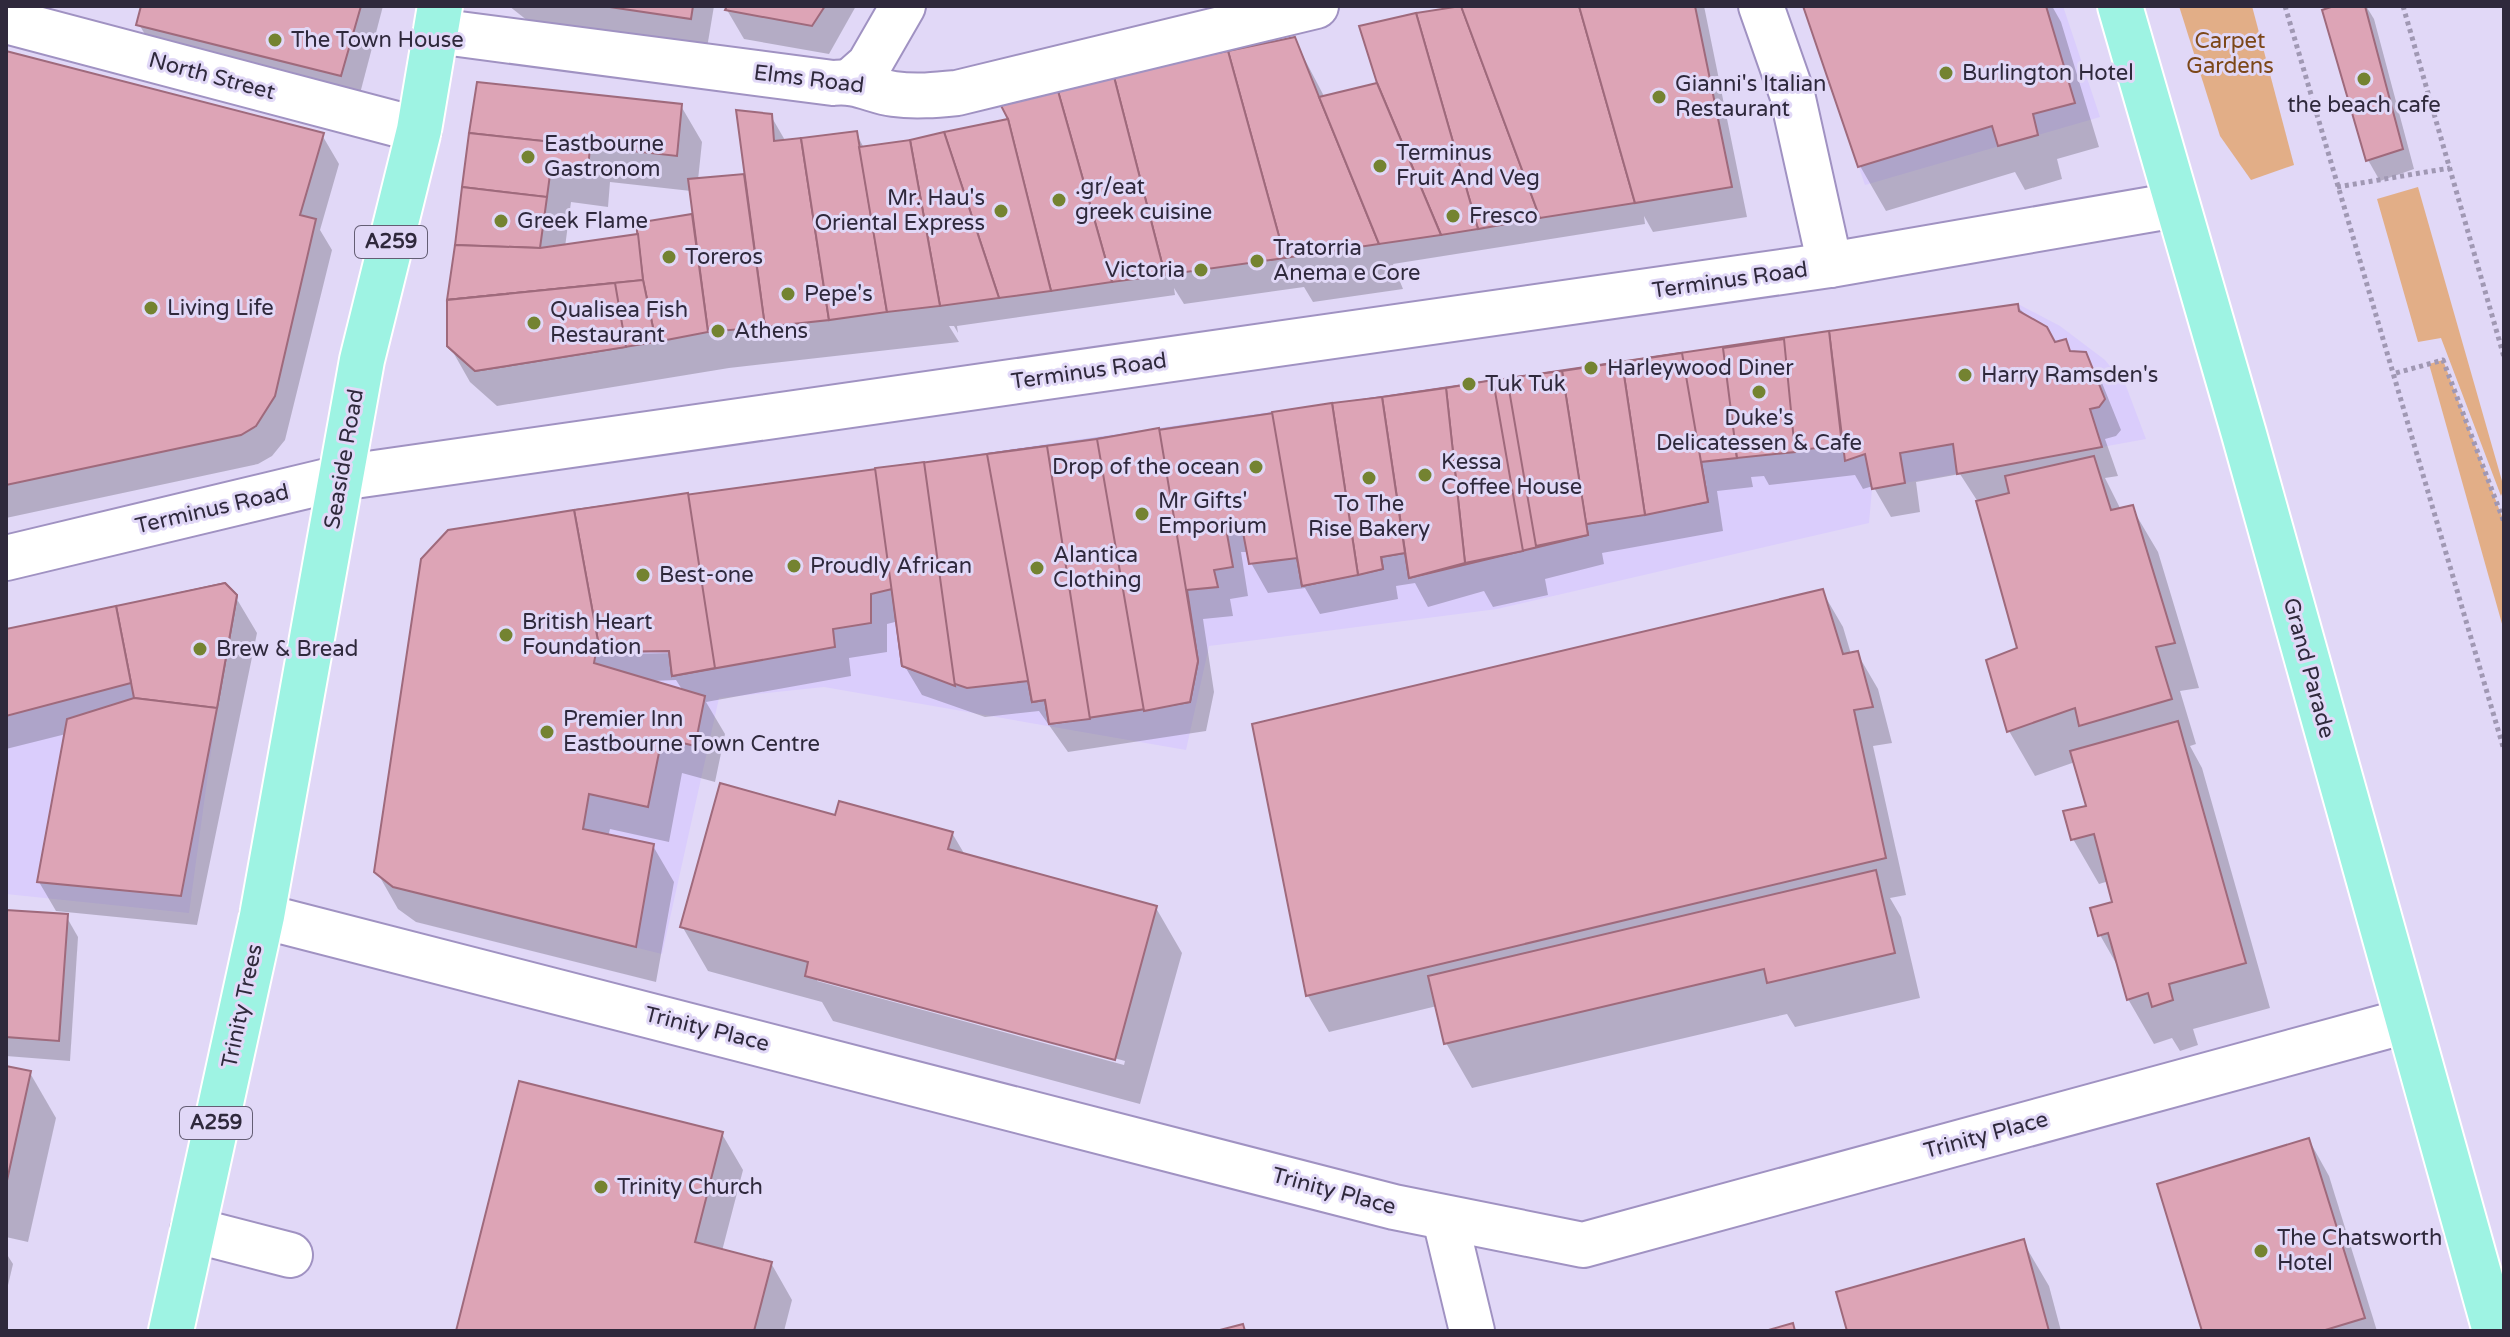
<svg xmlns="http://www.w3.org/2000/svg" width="2510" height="1337" viewBox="0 0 2510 1337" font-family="'Varela Round',sans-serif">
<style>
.built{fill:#dacdfc}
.green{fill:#e2ae87}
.shadow{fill:#0003;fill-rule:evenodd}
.building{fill:#dda4b6;stroke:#9f6a7c;stroke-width:2}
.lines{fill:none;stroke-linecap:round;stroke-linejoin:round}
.minor-casing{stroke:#a092c2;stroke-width:48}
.major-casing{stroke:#fff;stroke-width:48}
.path{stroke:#a098b3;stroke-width:5;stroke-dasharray:4 4;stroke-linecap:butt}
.minor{stroke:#fff;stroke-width:44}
.major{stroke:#9ef3e3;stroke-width:44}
.poi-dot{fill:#748331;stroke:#e1d8f7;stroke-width:3}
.labels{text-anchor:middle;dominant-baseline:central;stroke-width:6;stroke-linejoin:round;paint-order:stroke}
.shield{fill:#e1d8f7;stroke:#645e74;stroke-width:2}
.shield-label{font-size:20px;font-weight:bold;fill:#2f293c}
.poi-label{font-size:22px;fill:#2f293c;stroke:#e1d8f7;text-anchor:start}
.park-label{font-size:22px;fill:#7c4718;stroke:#e1d8f7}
.street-label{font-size:22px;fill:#2f293c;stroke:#e1d8f7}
</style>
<rect width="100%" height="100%" fill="#e1d8f7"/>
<!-- built -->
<g class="built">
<path d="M 1803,6 L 2063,6 L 2100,117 L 1865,185 Z"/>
<path d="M 2018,304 L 2060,326 L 2105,360 L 2126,386 L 2146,439 L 1872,489 L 1869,523 L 1497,609 L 1209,646 L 1186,750 L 824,687 L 719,698 L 662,954 L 393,887 L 374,872 L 421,559 L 448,530 Z"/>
<path d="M 225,583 L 237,595 L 217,708 L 189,913 L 6,894 L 6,629 Z"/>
</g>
<!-- green -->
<g class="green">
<path d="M 2179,6 L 2252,6 L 2294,165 L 2251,180 L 2220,136 Z"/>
<path d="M 2418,187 L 2504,488 L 2501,496 L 2441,338 L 2418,342 L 2377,199 Z"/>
<path d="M 2443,360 L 2504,522 L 2504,631 L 2429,364 Z"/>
</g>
<!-- shadow -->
<g class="shadow">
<path d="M 143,6 L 383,6 L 357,105 L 156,54 L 139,24 Z"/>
<path d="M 509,6 L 714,6 L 707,48 L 528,21 Z"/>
<path d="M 729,6 L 856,6 L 829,54 L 744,39 L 727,10 Z"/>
<path d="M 1466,6 L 1704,6 L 1747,217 L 1653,232 L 1644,216 L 1645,224 L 1393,264 L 1403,289 L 1313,302 L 1304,287 L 1184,304 L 1174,288 L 1175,295 L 957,326 L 958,333 L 954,326 L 949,326 L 959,342 L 729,368 L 497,406 L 470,382 L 449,345 L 479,84 L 681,106 L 702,142 L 698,180 L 746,176 L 771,116 L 786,142 L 856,133 L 864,148 L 910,142 L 1011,120 L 1294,39 L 1325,98 L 1380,85 ZM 610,182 L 691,191 L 694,216 L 638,224 L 640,236 L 565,247 L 571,202 L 608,207 Z"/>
<path d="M 1807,6 L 2052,6 L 2061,22 L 2099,147 L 2057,159 L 2062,179 L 2025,190 L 2015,172 L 1886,211 L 1860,166 Z"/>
<path d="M 2340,6 L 2366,6 L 2374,19 L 2414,169 L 2380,181 L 2368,160 Z"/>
<path d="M 6,53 L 322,135 L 339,164 L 320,230 L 332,250 L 285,440 L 272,456 L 258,464 L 6,518 Z"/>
<path d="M 2017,306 L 2054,344 L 2065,341 L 2072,353 L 2085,354 L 2102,383 L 2121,430 L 2116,436 L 2105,439 L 2118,476 L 2105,478 L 2121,510 L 2132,508 L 2158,552 L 2199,688 L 2180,691 L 2196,744 L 2190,746 L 2202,768 L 2270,1008 L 2193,1029 L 2198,1045 L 2180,1051 L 2172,1038 L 2154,1044 L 2128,999 L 2121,972 L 2100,935 L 2115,903 L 2109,881 L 2099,884 L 2073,839 L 2088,807 L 2075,762 L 2035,776 L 2009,731 L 2020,649 L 1978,502 L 1960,474 L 1916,482 L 1920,512 L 1891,517 L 1873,486 L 1863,489 L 1855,475 L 1769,485 L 1764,476 L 1751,477 L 1753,487 L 1717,491 L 1723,531 L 1602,553 L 1604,564 L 1545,579 L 1548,595 L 1493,607 L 1484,591 L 1428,607 L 1415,583 L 1396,586 L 1398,599 L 1320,614 L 1305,588 L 1268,593 L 1251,563 L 1249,552 L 1241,552 L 1248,596 L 1230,599 L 1233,616 L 1203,619 L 1214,692 L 1206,731 L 1068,752 L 1039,711 L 985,717 L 922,695 L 904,665 L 899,621 L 887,624 L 887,652 L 849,658 L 851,676 L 706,702 L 725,734 L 715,782 L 682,773 L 669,842 L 610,829 L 608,837 L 653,846 L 674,882 L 656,982 L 416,922 L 398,909 L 377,872 L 574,512 ZM 679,649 L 679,653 L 613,654 L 613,650 ZM 676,680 L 683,691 L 651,681 Z"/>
<path d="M 1822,591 L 1843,627 L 1851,654 L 1857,653 L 1878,689 L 1892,743 L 1873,746 L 1906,895 L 1890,898 L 1901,917 L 1920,998 L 1795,1027 L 1787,1014 L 1472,1088 L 1446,1043 L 1437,1006 L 1329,1032 L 1308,996 L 1255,726 Z"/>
<path d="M 235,596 L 257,633 L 197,925 L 56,911 L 39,882 L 66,734 L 6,749 L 6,630 L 116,608 L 120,615 Z"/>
<path d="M 836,817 L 952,833 L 965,855 L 1156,908 L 1182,953 L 1140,1104 L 833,1021 L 822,1002 L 708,971 L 682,926 ZM 817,977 L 1125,1061 L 1124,1065 L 817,981 Z"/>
<path d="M 6,912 L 66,916 L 78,937 L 70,1061 L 6,1056 Z"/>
<path d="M 6,1068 L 30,1073 L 56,1118 L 28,1242 L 6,1237 Z"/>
<path d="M 722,1134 L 743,1170 L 722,1251 L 771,1263 L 792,1300 L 784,1331 L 458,1331 Z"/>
<path d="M 2309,1140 L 2329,1176 L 2377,1331 L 2204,1331 Z"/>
<path d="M 2023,1242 L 2049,1286 L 2061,1331 L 1849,1331 Z"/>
<path d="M 6,1253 L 13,1264 L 6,1294 Z"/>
</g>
<!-- building -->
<g class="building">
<path d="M 141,6 L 361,6 L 341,76 L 136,25 Z"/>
<path d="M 603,6 L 693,6 L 691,19 Z"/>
<path d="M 727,6 L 825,6 L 812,26 L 725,10 Z"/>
<path d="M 1461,6 L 1540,218 L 1478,229 L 1416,13 Z"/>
<path d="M 1461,6 L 1579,6 L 1635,203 L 1540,218 Z"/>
<path d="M 1579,6 L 1695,6 L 1732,187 L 1635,203 Z"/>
<path d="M 1803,6 L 2046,6 L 2075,103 L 2033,114 L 2038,135 L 1998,146 L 1992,126 L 1858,167 Z"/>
<path d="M 2334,6 L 2365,6 L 2403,149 L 2366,161 L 2322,10 Z"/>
<path d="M 1416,13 L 1478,229 L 1441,235 L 1377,83 L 1359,26 Z"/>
<path d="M 1295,37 L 1319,97 L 1379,244 L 1285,258 L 1228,51 Z"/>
<path d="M 6,51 L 324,133 L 300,215 L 316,219 L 275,396 L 256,426 L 241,435 L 6,485 Z"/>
<path d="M 1228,51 L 1285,258 L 1165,275 L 1113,73 Z"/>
<path d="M 1113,73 L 1165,275 L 1112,282 L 1056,84 Z"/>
<path d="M 477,82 L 682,104 L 677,156 L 469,133 Z"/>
<path d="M 1377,83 L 1441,235 L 1379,244 L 1319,97 Z"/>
<path d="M 1056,84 L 1112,282 L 1051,291 L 1008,119 L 996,96 Z"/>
<path d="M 736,110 L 772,114 L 774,141 L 801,138 L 829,320 L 765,327 Z"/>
<path d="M 1008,119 L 1051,291 L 999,298 L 944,132 Z"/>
<path d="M 857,131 L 887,312 L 829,320 L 801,138 Z"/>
<path d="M 944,132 L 999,298 L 940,306 L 910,140 Z"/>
<path d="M 469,133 L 590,146 L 588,171 L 551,167 L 547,197 L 462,187 Z"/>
<path d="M 910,140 L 940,306 L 887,312 L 859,147 Z"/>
<path d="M 744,174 L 765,327 L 708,332 L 688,179 Z"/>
<path d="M 462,187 L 547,197 L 540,248 L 455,245 Z"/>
<path d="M 692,214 L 708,332 L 656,342 L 643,280 L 636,223 Z"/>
<path d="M 638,234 L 643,280 L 447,300 L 455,245 L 540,248 Z"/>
<path d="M 643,280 L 656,342 L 475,371 L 447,346 L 447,300 Z"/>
<path d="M 615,283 L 626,347 L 475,371 L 447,346 L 447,300 Z"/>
<path d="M 2018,304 L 2019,311 L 2047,327 L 2055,342 L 2066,339 L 2070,351 L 2086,352 L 2105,399 L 2099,407 L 2090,409 L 2102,447 L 1957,474 L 1953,444 L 1900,453 L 1905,483 L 1872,489 L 1865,454 L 1845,461 L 1829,331 Z"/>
<path d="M 1829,331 L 1842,445 L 1750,456 L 1747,434 L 1734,437 L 1737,458 L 1701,462 L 1708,502 L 1586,524 L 1588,535 L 1409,578 L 1405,553 L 1381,557 L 1383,569 L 1302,586 L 1297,558 L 1249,564 L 1241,522 L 1225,523 L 1233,567 L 1214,570 L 1218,587 L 1187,590 L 1198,661 L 1190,702 L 1049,724 L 1045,700 L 1032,702 L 1028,681 L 967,688 L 902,666 L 892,589 L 871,594 L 871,623 L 833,629 L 835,647 L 672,676 L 669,651 L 595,652 L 598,641 L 574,510 L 1097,439 Z"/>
<path d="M 1784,339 L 1795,452 L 1737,458 L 1723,348 Z"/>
<path d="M 1682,353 L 1708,502 L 1645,515 L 1622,362 Z"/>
<path d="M 1622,362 L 1645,515 L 1586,524 L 1562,371 Z"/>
<path d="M 1562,371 L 1588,535 L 1536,546 L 1507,378 Z"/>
<path d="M 1493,380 L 1523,551 L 1465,563 L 1446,388 Z"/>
<path d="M 1446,388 L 1465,563 L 1409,578 L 1382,397 Z"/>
<path d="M 1382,397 L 1405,553 L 1381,557 L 1383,569 L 1358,575 L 1332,403 Z"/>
<path d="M 1332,403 L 1358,575 L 1302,586 L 1272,412 Z"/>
<path d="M 1159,428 L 1198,661 L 1190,702 L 1144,711 L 1097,439 Z"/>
<path d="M 1047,446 L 1090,719 L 1049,724 L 1045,700 L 1032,702 L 987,454 Z"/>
<path d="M 2094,456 L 2111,510 L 2133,505 L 2175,643 L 2156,647 L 2172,699 L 2079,726 L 2075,708 L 2007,732 L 1986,660 L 2017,648 L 1976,501 L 2009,493 L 2005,476 Z"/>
<path d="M 924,462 L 955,686 L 902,666 L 875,468 Z"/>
<path d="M 688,493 L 715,668 L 672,676 L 669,651 L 595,652 L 598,641 L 574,510 Z"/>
<path d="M 574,510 L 598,641 L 594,663 L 705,696 L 695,746 L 662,738 L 648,807 L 589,794 L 583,829 L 654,844 L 636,947 L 393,887 L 374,872 L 421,559 L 448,530 Z"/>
<path d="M 225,583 L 237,595 L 217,708 L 175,703 L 171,595 Z"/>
<path d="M 225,583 L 237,595 L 217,708 L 134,698 L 116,606 Z"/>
<path d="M 1823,589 L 1843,654 L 1858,651 L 1873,707 L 1854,710 L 1886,858 L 1306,996 L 1252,724 Z"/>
<path d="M 116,606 L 131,683 L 6,716 L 6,629 Z"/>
<path d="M 134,698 L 217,708 L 181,896 L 37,882 L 67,719 Z"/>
<path d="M 2178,721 L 2246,963 L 2169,984 L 2173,1000 L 2152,1007 L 2148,993 L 2127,1000 L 2108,933 L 2098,936 L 2090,908 L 2112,902 L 2094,834 L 2071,840 L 2063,811 L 2086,806 L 2070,751 Z"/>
<path d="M 720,783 L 835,815 L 839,801 L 953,832 L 948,849 L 1157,906 L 1115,1060 L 805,976 L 808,962 L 680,927 Z"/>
<path d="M 1876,870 L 1895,953 L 1767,983 L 1764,969 L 1444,1044 L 1428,976 Z"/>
<path d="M 6,910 L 68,914 L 59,1041 L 6,1037 Z"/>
<path d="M 6,1066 L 31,1071 L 6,1185 Z"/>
<path d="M 519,1081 L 723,1132 L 695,1242 L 772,1262 L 754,1331 L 456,1331 Z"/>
<path d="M 2309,1138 L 2365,1318 L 2322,1331 L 2202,1331 L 2157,1184 Z"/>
<path d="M 2024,1239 L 2049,1331 L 1847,1331 L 1836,1292 Z"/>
<path d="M 1793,1323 L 1795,1331 L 1765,1331 Z"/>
<path d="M 1243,1324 L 1245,1331 L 1216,1331 Z"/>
</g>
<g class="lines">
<!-- minor casing -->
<g class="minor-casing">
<g id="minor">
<path d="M 1761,6 L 1792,94 L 1830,265"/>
<path d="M 6,21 L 419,130"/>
<path d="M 436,31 L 833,83 C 857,80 872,91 894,94 C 915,97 936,95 957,93 L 1316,6"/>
<path d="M 852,80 L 869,65 L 903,6"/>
<path d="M 6,558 L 340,478 L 1830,265 L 2176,205"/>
<path d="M 262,916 L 1394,1207 L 1583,1245 L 2406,1021"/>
<path d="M 1445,1219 L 1472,1331"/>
<path d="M 193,1230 L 290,1255"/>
</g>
</g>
<!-- major casing -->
<g class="major-casing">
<g id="major">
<path d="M 2120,6 L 2244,434 L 2495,1331"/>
<path d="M 171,1331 L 262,916 L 362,360 L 419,130 L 440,6"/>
</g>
</g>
<!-- path -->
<g class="path">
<path d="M 2285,6 L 2504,750"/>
<path d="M 2403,6 L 2504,357"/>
<path d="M 2337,187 L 2450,168"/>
<path d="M 2396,373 L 2443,360 L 2504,522"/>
</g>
<!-- minor -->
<use href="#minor" class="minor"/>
<!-- major -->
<use href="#major" class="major"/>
</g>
<!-- markers -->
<g class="poi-dot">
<circle cx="275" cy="40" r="8"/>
<circle cx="1946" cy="73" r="8"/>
<circle cx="2364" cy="79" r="8"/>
<circle cx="1659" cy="97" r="8"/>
<circle cx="528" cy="157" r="8"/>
<circle cx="1380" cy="166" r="8"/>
<circle cx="1059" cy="200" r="8"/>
<circle cx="1001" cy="211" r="8"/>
<circle cx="1453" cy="216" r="8"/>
<circle cx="501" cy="221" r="8"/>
<circle cx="669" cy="257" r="8"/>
<circle cx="1257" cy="261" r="8"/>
<circle cx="1201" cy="270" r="8"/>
<circle cx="788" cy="294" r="8"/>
<circle cx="151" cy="308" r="8"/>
<circle cx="534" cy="323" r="8"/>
<circle cx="718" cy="331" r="8"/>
<circle cx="1591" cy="368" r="8"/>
<circle cx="1965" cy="375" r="8"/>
<circle cx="1469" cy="384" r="8"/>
<circle cx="1759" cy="392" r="8"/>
<circle cx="1256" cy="467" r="8"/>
<circle cx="1425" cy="475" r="8"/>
<circle cx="1369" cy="478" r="8"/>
<circle cx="1142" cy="514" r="8"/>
<circle cx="794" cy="566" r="8"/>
<circle cx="1037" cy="568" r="8"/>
<circle cx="643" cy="575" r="8"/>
<circle cx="506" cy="635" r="8"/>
<circle cx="200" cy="649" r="8"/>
<circle cx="547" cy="732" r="8"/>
<circle cx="601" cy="1187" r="8"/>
<circle cx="2261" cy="1251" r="8"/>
</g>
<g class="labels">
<!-- shield labels -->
<g class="shield">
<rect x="355" y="226" width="72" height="32" rx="6"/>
<rect x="180" y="1107" width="72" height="32" rx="6"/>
</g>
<g class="shield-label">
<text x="391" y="242">A259</text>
<text x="216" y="1123">A259</text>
</g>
<!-- poi labels -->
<g class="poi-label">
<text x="291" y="40">The Town House</text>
<text x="1962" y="73">Burlington Hotel</text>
<text x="1675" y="84">Gianni's Italian<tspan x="1675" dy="25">Restaurant</tspan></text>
<text x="2364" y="105" text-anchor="middle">the beach cafe</text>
<text x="544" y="144">Eastbourne<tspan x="544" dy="25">Gastronom</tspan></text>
<text x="1396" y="153">Terminus<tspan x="1396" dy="25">Fruit And Veg</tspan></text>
<text x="1075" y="187">.gr/eat<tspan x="1075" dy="25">greek cuisine</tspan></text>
<text x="985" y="198" text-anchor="end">Mr. Hau's<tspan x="985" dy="25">Oriental Express</tspan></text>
<text x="1469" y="216">Fresco</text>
<text x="517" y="221">Greek Flame</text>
<text x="1273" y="248">Tratorria<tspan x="1273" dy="25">Anema e Core</tspan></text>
<text x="685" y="257">Toreros</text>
<text x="1185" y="270" text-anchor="end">Victoria</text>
<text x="804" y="294">Pepe's</text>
<text x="167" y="308">Living Life</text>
<text x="550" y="310">Qualisea Fish<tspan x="550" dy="25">Restaurant</tspan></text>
<text x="734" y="331">Athens</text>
<text x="1607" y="368">Harleywood Diner</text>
<text x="1981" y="375">Harry Ramsden's</text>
<text x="1485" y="384">Tuk Tuk</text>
<text x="1759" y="418" text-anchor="middle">Duke's<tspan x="1759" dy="25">Delicatessen &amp; Cafe</tspan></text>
<text x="1441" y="462">Kessa<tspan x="1441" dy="25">Coffee House</tspan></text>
<text x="1240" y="467" text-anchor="end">Drop of the ocean</text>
<text x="1158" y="501">Mr Gifts'<tspan x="1158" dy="25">Emporium</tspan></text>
<text x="1369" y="504" text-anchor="middle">To The<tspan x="1369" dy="25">Rise Bakery</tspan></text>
<text x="1053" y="555">Alantica<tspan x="1053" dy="25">Clothing</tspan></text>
<text x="810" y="566">Proudly African</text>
<text x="659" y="575">Best-one</text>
<text x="522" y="622">British Heart<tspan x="522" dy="25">Foundation</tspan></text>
<text x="216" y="649">Brew &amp; Bread</text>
<text x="563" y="719">Premier Inn<tspan x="563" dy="25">Eastbourne Town Centre</tspan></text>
<text x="617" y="1187">Trinity Church</text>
<text x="2277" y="1238">The Chatsworth<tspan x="2277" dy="25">Hotel</tspan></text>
</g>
<!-- park labels -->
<g class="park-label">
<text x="2230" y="41">Carpet<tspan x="2230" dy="25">Gardens</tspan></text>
</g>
<!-- street labels -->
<g class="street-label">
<text transform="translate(212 76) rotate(15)">North Street</text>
<text transform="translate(809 79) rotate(7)">Elms Road</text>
<text transform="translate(1730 280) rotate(-8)">Terminus Road</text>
<text transform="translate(1089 371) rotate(-8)">Terminus Road</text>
<text transform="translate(344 459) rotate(-80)">Seaside Road</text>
<text transform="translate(212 509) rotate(-13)">Terminus Road</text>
<text transform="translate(2309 668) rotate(75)">Grand Parade</text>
<text transform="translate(242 1006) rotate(-78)">Trinity Trees</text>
<text transform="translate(707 1029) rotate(14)">Trinity Place</text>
<text transform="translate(1986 1135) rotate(-15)">Trinity Place</text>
<text transform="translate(1334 1191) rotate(15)">Trinity Place</text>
</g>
</g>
<!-- border -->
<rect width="2510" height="1337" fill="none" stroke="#2f293c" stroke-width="16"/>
</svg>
